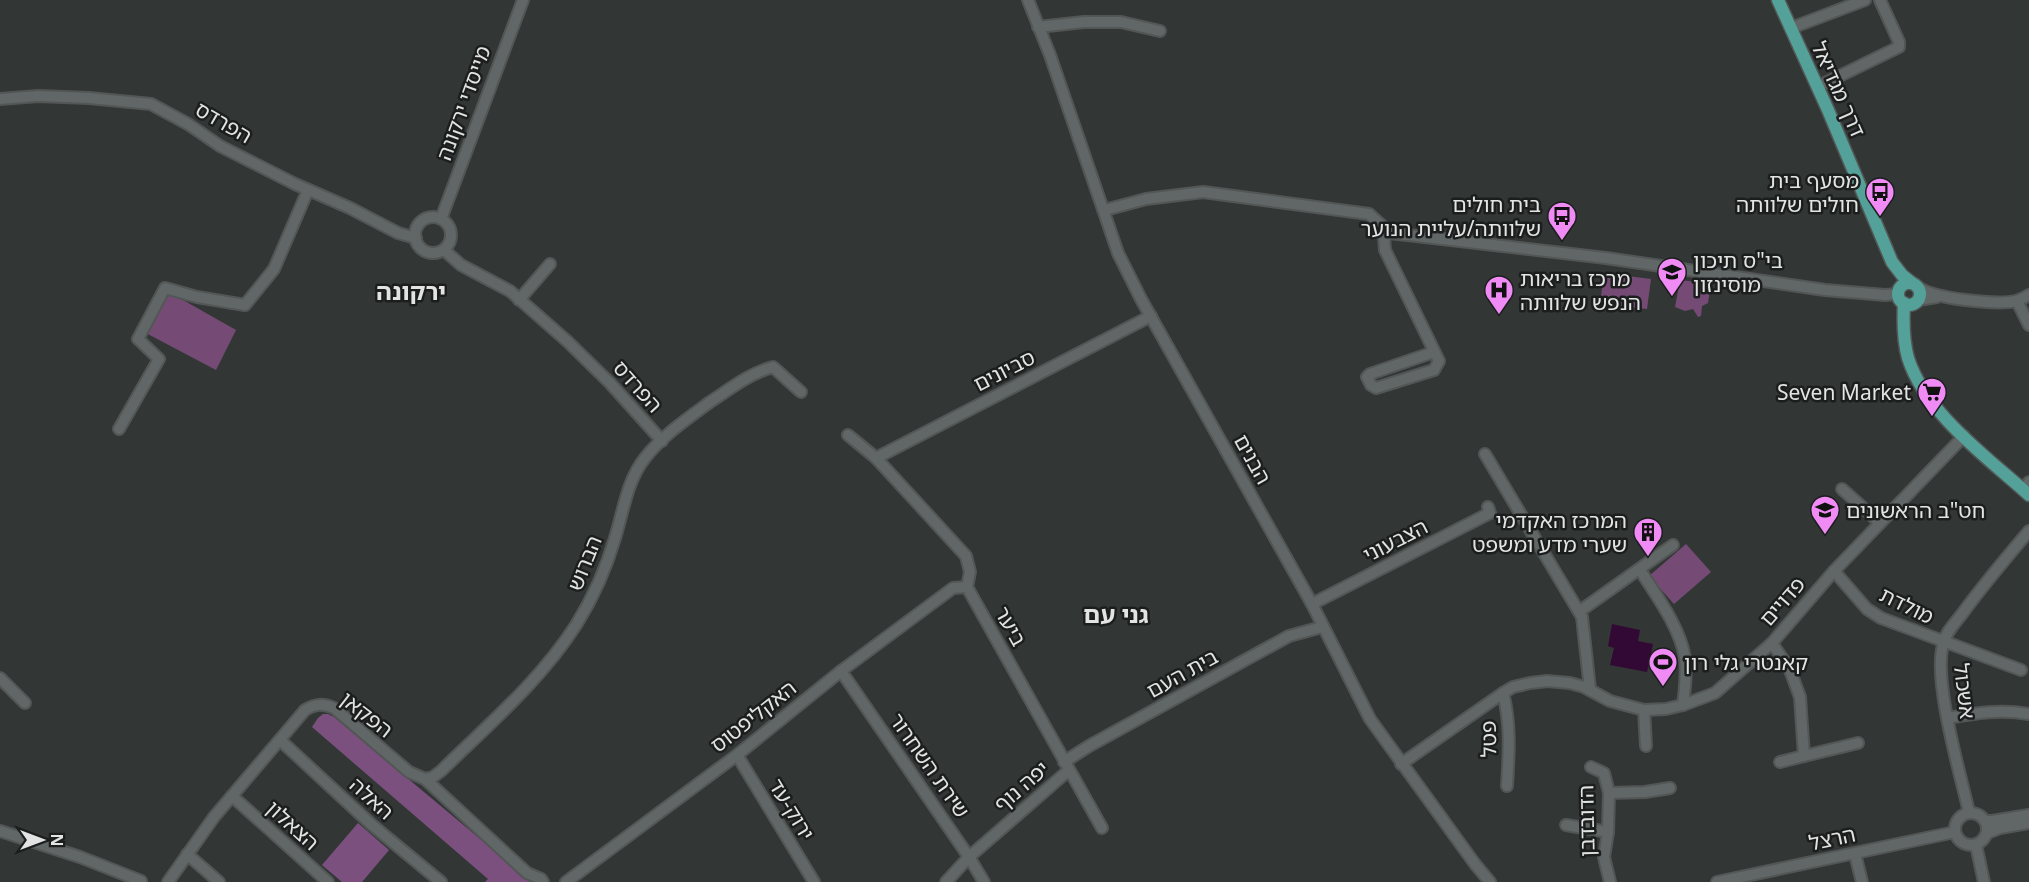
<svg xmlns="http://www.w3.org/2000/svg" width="2029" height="882" viewBox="0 0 2029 882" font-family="'Noto Sans','Noto Sans Hebrew',sans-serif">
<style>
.green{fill:#754b76}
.forest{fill:#7c507e}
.water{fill:#320934}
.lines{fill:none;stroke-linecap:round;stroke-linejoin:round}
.minor-casing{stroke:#525655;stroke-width:14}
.major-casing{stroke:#525655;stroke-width:15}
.minor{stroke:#616766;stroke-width:10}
.major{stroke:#54a199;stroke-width:12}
.labels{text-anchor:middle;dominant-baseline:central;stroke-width:5;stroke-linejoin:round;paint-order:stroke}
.street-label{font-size:21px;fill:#e1e4e3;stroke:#1c1e1e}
.poi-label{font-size:21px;fill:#e1e4e3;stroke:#1c1e1e;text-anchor:end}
.quarter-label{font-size:24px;font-weight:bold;fill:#e1e4e3;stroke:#1c1e1e}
</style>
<rect width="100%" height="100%" fill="#323736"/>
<!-- green -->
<g class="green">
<path d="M 1604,273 L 1651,279 L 1647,309 L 1600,304 Z"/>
<path d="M 1673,279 L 1711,284 L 1708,303 L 1702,306 L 1701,316 L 1698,317 L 1693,309 L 1685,311 L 1675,307 L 1679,286 L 1673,283 Z"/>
<path d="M 167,291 L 236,330 L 216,370 L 144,332 Z"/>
<path d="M 1686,544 L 1711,572 L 1674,604 L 1649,576 Z"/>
</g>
<!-- forest -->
<g class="forest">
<path d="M 323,714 L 328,714 L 334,717 L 532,882 L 485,882 L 488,879 L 312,727 L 318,718 Z"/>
<path d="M 358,823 L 389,850 L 362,882 L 342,882 L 322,865 Z"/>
</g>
<!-- water -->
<path class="water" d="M 1612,624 L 1640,630 L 1638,641 L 1653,644 L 1647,672 L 1610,665 L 1614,648 L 1608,646 Z"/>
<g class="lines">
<!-- minor casing -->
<g class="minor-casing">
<g id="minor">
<path d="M 1028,0 L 1050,55 L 1118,253 L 1141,299 L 1312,604 L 1370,719 L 1475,864 L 1490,882"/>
<path d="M 1038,27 L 1084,22 L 1121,22 L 1160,31"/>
<path d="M 1791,28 L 1865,0"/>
<path d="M 1817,87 L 1899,47 L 1899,42 L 1880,0"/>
<path d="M 0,99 L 38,96 L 89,98 L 151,104 L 188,124 L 220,146 L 295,184 L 350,208 L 398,233 L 416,238"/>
<path d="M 1105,210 L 1146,199 L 1203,192 L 1369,214 L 1390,233"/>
<circle cx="433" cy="235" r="18"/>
<path d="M 441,219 L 523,0"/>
<path d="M 444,250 L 461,265 L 510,291 L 567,341 L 610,383 L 662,441"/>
<path d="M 1918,287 C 1933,299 1997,305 2016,301 C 2020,300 2025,297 2029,295"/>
<path d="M 519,300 L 550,264"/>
<path d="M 1918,300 L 1937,297"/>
<path d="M 2017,301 L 2029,325"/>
<path d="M 1434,352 L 1370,374 L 1367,377 L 1371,385 L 1376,388 L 1434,370 L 1439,361 L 1385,250 L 1384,237 L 1390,233 L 1606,258 L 1825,290 L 1885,295 L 1898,294"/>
<path d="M 119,429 L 159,359 L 138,339 L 165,288 L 197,297 L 245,305 L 274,269 L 308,190"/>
<path d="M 848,435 L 876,458 L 966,556 L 970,572 L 967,587 L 1102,828"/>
<path d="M 1485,454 L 1582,617 L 1590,689"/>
<path d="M 876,458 L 1151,316"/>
<path d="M 2027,485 L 2029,482"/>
<path d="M 1842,489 L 1880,523"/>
<path d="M 1640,570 C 1656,595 1680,627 1685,658 C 1687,673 1685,689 1683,705"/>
<path d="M 1834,571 L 1867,609 L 1881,618 L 2021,670"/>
<path d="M 1312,604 L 1490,513 L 1488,507"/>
<path d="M 1580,611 L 1673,545"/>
<path d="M 1772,643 L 1790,670 L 1800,697 L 1804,756 L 1858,743"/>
<path d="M 841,671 L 969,857 L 984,882"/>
<path d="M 0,678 L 25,703"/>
<path d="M 1503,693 C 1511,724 1509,753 1507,786"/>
<path d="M 1644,710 L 1646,746"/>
<path d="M 1948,718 C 1976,713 2001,709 2029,714"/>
<path d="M 280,740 L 372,825 L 441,882"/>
<path d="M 737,755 L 814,882"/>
<path d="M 1064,762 L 1089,746 L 1289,636 L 1322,627"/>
<path d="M 1780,762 L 1804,756"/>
<path d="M 1401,764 L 1503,693 L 1513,687 L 1530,683 L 1547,681 L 1570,683 L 1584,687 L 1610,701 L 1644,710 L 1666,709 L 1683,705 L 1715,693 L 1772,643 L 1834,571 L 1964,436"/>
<path d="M 1591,767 L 1604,773 L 1609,793 L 1608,832 L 1604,857 L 1610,882"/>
<path d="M 425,779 L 433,777 L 441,771 C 488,725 540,681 576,625 C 593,598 606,569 615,538 C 623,513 627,480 645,458 C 662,436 688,418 710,402 C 730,389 750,373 773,367 L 801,392"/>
<path d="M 1609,793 L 1645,792 L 1670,788"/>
<path d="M 232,796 L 328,882"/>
<path d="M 1969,812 C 1960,773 1933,681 1943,645 C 1945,633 1955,623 1962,614 C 1983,585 2006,558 2029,531"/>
<circle cx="1971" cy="829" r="16"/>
<path d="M 1986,821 L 1992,821 L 2029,815"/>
<path d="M 1566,825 L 1608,832"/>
<path d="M 0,831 L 80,857 L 141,881"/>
<path d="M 1987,833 L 2000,828 L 2029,823"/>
<path d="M 1976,845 L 1984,882"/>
<path d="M 187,854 L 219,882"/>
<path d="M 1855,854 L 1862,882"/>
<path d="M 168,882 L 214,817 L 305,710 C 315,704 323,703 334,708 L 409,772 L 425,779 L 527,873 L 541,879 L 543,882"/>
<path d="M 566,882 L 737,755 L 841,671 L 953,588 L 967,587"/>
<path d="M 946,882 L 969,857 L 1069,770"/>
<path d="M 1717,882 L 1955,832"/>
</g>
</g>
<!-- major casing -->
<g class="major-casing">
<g id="major">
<path d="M 1778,0 L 1828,110 L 1892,262 L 1902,275 L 1912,283"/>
<circle cx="1909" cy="294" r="11"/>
<path d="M 1904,303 C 1903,321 1903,340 1908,358 C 1926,414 1987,457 2029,495"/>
</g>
</g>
<!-- minor -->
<use href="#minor" class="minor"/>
<!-- major -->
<use href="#major" class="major"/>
</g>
<!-- icons -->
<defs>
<g id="bus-pin" transform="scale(1.5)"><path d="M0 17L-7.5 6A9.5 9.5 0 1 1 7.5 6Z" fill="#f08bf5" stroke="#1c1e1e"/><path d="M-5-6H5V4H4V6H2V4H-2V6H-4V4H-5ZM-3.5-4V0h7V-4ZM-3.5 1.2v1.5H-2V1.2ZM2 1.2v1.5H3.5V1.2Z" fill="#111"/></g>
<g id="school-pin" transform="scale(1.5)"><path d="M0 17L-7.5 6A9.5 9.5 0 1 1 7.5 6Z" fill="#f08bf5" stroke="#1c1e1e"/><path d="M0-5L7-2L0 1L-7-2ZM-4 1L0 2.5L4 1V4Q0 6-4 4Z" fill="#111"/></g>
<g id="hospital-pin" transform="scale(1.5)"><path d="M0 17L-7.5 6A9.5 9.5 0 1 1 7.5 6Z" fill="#f08bf5" stroke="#1c1e1e"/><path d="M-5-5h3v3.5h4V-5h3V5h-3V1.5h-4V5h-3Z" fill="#111"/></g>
<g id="supermarket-pin" transform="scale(1.5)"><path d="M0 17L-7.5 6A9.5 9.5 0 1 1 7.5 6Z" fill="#f08bf5" stroke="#1c1e1e"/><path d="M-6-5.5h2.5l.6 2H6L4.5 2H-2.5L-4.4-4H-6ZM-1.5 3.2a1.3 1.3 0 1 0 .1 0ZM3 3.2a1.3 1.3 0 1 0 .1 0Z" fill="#111"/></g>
<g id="building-pin" transform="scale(1.5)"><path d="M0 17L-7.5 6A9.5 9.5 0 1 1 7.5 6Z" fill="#f08bf5" stroke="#1c1e1e"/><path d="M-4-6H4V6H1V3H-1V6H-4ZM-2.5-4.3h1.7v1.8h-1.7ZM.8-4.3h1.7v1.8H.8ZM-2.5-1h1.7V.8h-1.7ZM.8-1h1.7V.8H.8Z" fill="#111"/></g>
<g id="stadium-pin" transform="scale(1.5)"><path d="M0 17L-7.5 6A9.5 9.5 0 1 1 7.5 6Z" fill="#f08bf5" stroke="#1c1e1e"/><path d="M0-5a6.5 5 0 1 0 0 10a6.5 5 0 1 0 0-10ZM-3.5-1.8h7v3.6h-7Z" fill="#111"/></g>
</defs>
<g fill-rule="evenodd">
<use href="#bus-pin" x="1880" y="192"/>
<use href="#bus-pin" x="1562" y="216"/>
<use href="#school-pin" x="1672" y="272"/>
<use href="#hospital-pin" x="1499" y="290"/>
<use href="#supermarket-pin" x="1932" y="392"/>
<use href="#school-pin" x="1825" y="510"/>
<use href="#building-pin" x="1648" y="532"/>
<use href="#stadium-pin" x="1663" y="662"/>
</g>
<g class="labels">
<!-- street labels -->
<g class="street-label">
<text transform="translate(1839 89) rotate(66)">דרך מגדיאל</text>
<text transform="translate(463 103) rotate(-70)">מייסדי ירקונה</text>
<text transform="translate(224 122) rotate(30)">הפרדס</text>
<text transform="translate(1004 370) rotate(-27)">סביונים</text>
<text transform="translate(638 386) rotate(48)">הפרדס</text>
<text transform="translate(1253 459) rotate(61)">הבנים</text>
<text transform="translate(1395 540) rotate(-27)">הצבעוני</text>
<text transform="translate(584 563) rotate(-68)">הברוש</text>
<text transform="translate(1782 601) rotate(-49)">פדויים</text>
<text transform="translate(1907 605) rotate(26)">מולדת</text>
<text transform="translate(1011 626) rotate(61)">ביער</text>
<text transform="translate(1182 673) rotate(-29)">בית העם</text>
<text transform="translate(1965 691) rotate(83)">אשכול</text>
<text transform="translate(367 714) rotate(38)">הפקאן</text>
<text transform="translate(753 716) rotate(-38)">האקליפטוס</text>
<text transform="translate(1488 739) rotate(-91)">פטל</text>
<text transform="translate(930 765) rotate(55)">שירת השחרור</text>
<text transform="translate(1021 786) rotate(-41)">יפה נוף</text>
<text transform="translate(372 798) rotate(42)">האלה</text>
<text transform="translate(792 809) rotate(59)">ירוק-עד</text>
<text transform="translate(1586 821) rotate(-91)">הדובדבן</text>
<text transform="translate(293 825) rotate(42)">הצאלון</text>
<text transform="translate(1832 838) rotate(-12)">הרצל</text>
</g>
<!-- poi labels -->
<g class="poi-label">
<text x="1859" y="180">מסעף בית<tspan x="1859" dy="24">חולים שלוותה</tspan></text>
<text x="1541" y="204">בית חולים<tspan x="1541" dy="24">שלוותה/עליית הנוער</tspan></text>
<text x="1693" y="260" text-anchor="start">בי"ס תיכון<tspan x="1693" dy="24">מוסינזון</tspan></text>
<text x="1520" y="278" text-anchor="start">מרכז בריאות<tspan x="1520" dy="24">הנפש שלוותה</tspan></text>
<text x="1911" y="392">Seven Market</text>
<text x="1846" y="510" text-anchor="start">חט"ב הראשונים</text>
<text x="1627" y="520">המרכז האקדמי<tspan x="1627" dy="24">שערי מדע ומשפט</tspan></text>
<text x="1684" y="662" text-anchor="start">קאנטרי גלי רון</text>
</g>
<!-- quarter labels -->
<g class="quarter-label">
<text x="411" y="290">ירקונה</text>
<text x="1116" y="613">גני עם</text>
</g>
</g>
<!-- north arrow -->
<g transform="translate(42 840) rotate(90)" stroke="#1c1e1e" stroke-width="4.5" paint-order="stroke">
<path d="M0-4.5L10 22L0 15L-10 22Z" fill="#e1e4e3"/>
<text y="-9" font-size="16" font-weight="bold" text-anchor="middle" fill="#e1e4e3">N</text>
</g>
</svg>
